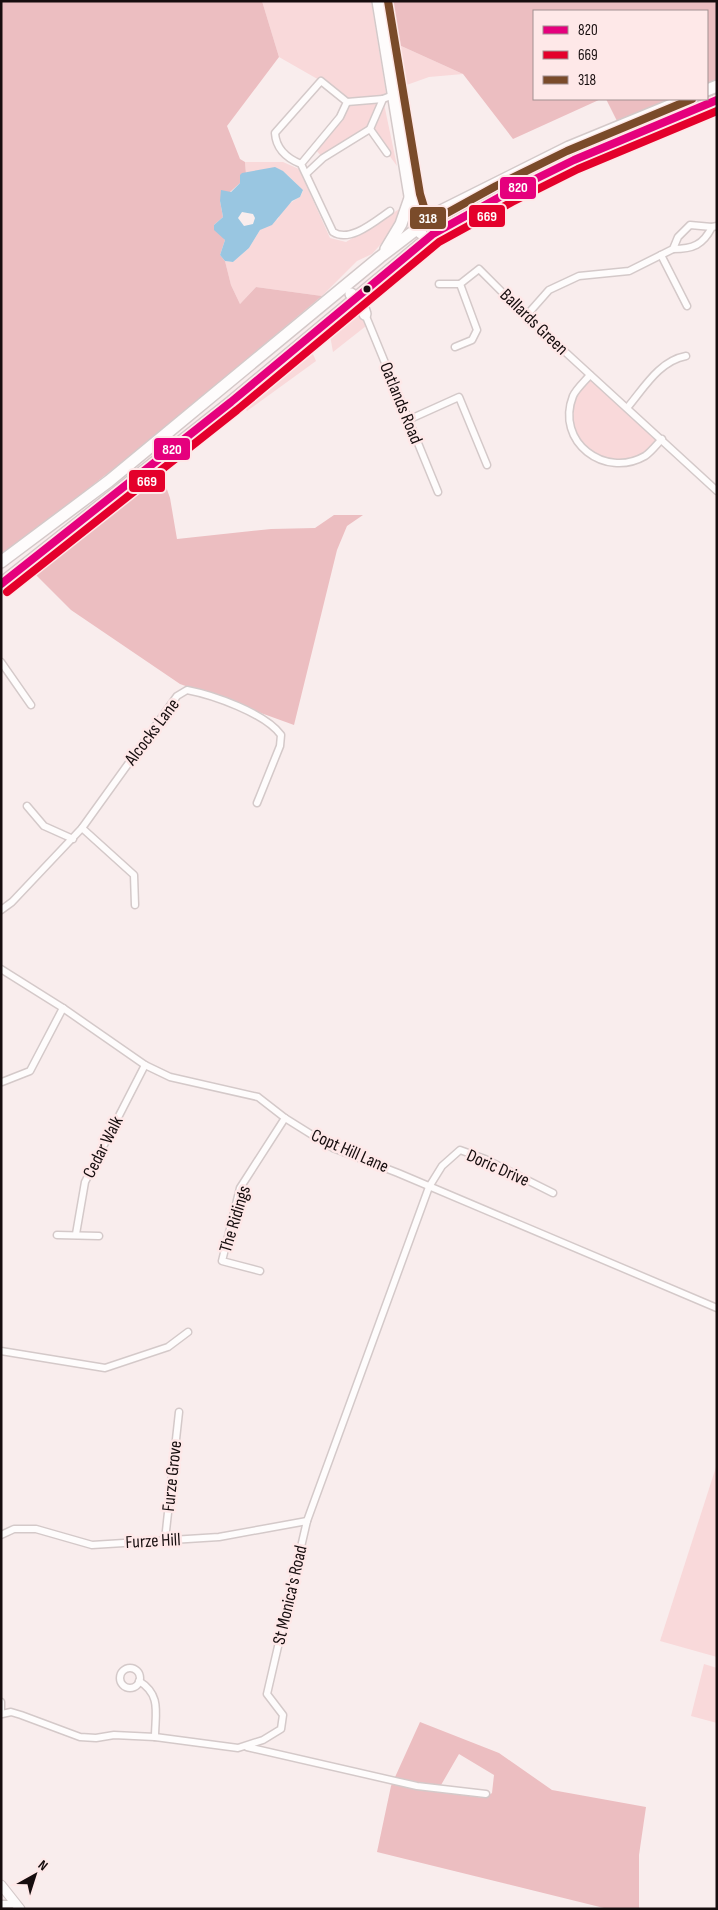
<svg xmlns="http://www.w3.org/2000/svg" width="718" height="1910" viewBox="0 0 718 1910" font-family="'Sofia Sans Condensed',sans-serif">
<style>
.green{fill:#f9d9da}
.forest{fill:#ecbec1;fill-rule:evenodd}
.water{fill:#99c6e1;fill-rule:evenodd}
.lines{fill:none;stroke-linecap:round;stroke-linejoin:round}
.minor-casing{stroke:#d4c9c9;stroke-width:9}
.secondary-casing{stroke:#d4c9c9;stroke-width:11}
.trunk-casing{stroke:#d4c9c9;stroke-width:14}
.minor{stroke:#fefcfc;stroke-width:6}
.secondary{stroke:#fefcfc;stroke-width:9}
.trunk{stroke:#fefcfc;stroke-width:11}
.bus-1-casing{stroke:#fee8e8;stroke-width:11}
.bus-2-casing{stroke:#fee8e8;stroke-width:11}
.bus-3-casing{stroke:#fee8e8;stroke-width:11}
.bus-1{stroke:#e5007d;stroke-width:8}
.bus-2{stroke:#e4002b;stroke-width:8}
.bus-3{stroke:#7a4b2a;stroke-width:8}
.bus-dot{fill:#160d0e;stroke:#fee8e8;stroke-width:2}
.labels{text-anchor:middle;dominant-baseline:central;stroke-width:5;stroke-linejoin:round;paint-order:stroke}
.street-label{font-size:18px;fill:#160d0e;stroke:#fee8e8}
.line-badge{stroke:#fee8e8;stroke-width:2}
.badge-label{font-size:14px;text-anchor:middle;font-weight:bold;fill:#fff}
</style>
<rect width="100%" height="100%" fill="#f9eded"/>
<!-- green -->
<g class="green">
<path d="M 262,1 L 371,1 L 386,93 L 383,99 L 397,166 L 370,129 L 323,158 L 315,149 L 347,102 L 321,81 L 279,57 Z"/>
<path d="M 390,30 L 399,45 L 463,74 L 429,77 L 401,87 Z"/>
<path d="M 245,162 L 283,162 L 299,169 L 330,238 L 346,242 L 401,208 L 395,228 L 372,254 L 357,261 L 322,296 L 256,287 L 240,304 L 231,285 L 225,261 L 233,262 L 249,248 L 260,230 L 278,219 C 281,209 292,201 300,197 L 303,191 C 278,164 280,166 246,174 Z"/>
<path d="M 357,315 L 361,317 L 366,326 L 333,352 L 329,330 L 334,325 Z"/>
<path d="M 301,347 L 313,354 L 316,361 L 247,411 L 242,404 L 244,395 Z"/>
<path d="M 590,375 L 662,439 C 657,444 651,452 645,456 C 605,479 555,442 573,396 C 576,389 585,381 590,375 Z"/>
<path d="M 717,1464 L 717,1657 L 660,1641 Z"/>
<path d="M 704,1664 L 717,1668 L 717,1723 L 691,1716 Z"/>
</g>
<!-- forest -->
<g class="forest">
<path d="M 1,1 L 262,1 L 279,57 L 227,126 L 240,159 L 245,162 L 246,174 L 241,179 L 240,183 L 220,201 L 223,217 L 214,225 L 225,240 L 220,255 L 225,261 L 231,285 L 240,304 L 256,287 L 322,296 L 145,444 L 1,557 Z"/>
<path d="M 388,1 L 717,1 L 717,80 L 707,84 L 707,11 L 534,11 L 534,99 L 601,99 L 513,139 L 463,74 L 399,45 L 390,30 Z"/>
<path d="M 606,99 L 671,99 L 617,121 Z"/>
<path d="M 163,478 L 170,498 L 177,539 L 271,529 L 315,528 L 334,515 L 363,515 L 347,526 L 337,550 L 294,725 L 180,684 L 71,610 L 30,569 L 75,531 L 151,482 Z"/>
<path d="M 420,1722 L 499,1753 L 552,1790 L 646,1807 L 639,1855 L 639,1909 L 608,1909 L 377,1852 L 391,1786 ZM 459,1754 L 494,1775 L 492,1793 L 485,1798 L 437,1792 Z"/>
</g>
<!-- water -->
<path class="water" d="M 275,167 L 283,171 L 303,190 L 300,197 L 292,201 L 272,225 L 260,230 L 249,248 L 233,262 L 225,261 L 220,255 L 225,240 L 214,230 L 214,225 L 223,217 L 220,201 L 221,190 L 231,192 L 240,183 L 240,175 L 242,173 ZM 242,212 L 253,214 L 255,218 L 253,224 L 244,226 L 238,218 Z"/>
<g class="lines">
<!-- minor casing -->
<g class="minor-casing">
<g id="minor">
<path d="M 347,102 L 383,99"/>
<path d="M 370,129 L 387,153"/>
<path d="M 301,164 L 340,117 L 347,102 L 321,81 L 275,133 C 276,149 286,158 301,164 L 333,232 C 350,243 374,222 390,211"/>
<path d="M 307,173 L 323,158 L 370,129 L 383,99 L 393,95"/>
<path d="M 673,249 C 693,249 703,245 712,227 L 717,226"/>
<path d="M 661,255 L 687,306"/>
<path d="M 439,284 L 460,284"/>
<path d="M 365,314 L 438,492"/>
<path d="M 526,316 L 549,290 L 579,276 L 629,271 L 673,249 L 678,237 L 690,225 L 712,227"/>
<path d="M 455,347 L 472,340 L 477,330 L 460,284 L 479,269 L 526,316 L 717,491"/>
<path d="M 590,375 C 585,381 576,389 573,396 C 555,442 605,479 645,456 C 651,452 657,444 662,439"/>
<path d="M 627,408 C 644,388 659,361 686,356"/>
<path d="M 408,420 L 459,397 L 487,465"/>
<path d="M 1,662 L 31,705"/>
<path d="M 27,806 L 44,826 L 73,839"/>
<path d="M 82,828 L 134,875 L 135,905"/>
<path d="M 1,910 L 12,902 L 82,828 L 177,696 L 187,690 C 213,695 265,713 281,735 L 280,746 L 257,803"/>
<path d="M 1,969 L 63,1008 L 145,1065 L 170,1077 L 258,1097 L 285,1118 L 333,1148 L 398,1173 L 717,1308"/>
<path d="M 2,1082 L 30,1071 L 63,1008"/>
<path d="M 76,1234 L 85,1182 L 145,1065"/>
<path d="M 57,1235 L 99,1236"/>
<path d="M 260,1271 L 222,1261 L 240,1188 L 285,1118"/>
<path d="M 1,1351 L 105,1368 L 168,1347 L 188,1332"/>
<path d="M 1,1535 L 14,1529 L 36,1529 L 92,1545 L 219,1537 L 307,1521"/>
<path d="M 165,1540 L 179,1412"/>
<circle cx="130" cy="1678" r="10"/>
<path d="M 139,1681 C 162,1695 155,1714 155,1737"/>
<path d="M 1,1702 L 1,1714"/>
<path d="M 2,1714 L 11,1712 L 21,1715 L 80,1737 L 96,1738 L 114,1735 L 155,1737 L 238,1748 L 263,1740 L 281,1729 L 283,1715 L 267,1694 L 307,1521 L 429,1187 L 442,1166 L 460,1150 L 485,1159 L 553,1193"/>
<path d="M 247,1747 L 417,1786 L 486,1794"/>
<path d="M 1,1904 L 15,1904"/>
</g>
</g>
<!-- secondary casing -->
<g class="secondary-casing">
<path id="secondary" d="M 1,1885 L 20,1909"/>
</g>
<!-- trunk casing -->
<g class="trunk-casing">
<g id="trunk">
<path d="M 378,1 L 410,196 L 421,233"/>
<path d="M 707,90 L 717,86"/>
<path d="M 386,249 L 401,224 L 410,198"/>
<path d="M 351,294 L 361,302 L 365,314"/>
<path d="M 1,562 L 109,481 L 380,257 L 439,212 L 569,147 L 686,99"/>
<path d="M 1,584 L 231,402 L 433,234 L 507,193 L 574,160 L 717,100"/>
</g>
</g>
<!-- minor -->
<use href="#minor" class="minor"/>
<!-- secondary -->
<use href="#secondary" class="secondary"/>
<!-- trunk -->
<use href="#trunk" class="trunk"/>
<!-- bus-1 casing -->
<g class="bus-1-casing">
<path id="bus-1" d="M 1,584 L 231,402 L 433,234 L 507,193 L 574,160 L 717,100"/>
</g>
<!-- bus-2 casing -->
<g class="bus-2-casing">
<path id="bus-2" d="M 7,592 L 237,410 L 439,242 L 512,202 L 578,169 L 717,111"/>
</g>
<!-- bus-3 casing -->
<g class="bus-3-casing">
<path id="bus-3" d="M 388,1 L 420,194 L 429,223 L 496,186 L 567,151 L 692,99"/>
</g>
<!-- bus-1 -->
<use href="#bus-1" class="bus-1"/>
<!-- bus-2 -->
<use href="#bus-2" class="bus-2"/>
<!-- bus-3 -->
<use href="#bus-3" class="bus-3"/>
</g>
<!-- markers -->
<circle class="bus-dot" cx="367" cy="289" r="4.5"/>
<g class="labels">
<!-- street labels -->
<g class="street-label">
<text transform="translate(534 322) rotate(44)">Ballards Green</text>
<text transform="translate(401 403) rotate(68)">Oatlands Road</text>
<text transform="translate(152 732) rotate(-53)">Alcocks Lane</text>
<text transform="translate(103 1147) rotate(-63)">Cedar Walk</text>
<text transform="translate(350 1151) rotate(24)">Copt Hill Lane</text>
<text transform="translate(498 1168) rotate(24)">Doric Drive</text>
<text transform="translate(235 1219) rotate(-73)">The Ridings</text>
<text transform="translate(172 1476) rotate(-84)">Furze Grove</text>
<text transform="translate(153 1541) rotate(-3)">Furze Hill</text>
<text transform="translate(290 1595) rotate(-77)">St Monica's Road</text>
</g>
</g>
<g class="line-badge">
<rect x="499" y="176" width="38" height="24" rx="5" fill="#e5007d"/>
<rect x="468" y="204" width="38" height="24" rx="5" fill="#e4002b"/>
<rect x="409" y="206" width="38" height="24" rx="5" fill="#7a4b2a"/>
<rect x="153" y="437" width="38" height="24" rx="5" fill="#e5007d"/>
<rect x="128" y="469" width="38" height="24" rx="5" fill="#e4002b"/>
</g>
<g class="badge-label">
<text x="518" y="192">820</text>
<text x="487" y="221">669</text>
<text x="428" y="223">318</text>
<text x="172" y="454">820</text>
<text x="147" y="486">669</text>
</g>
<!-- border -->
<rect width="718" height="1910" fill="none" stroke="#160d0e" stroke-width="5"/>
<!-- legend -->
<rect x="533" y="10" width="175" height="90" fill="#fee8e8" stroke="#a19091"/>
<rect x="543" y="26" width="25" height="8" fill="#e5007d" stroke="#a19091"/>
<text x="578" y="35" font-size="15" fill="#160d0e">820</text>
<rect x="543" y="51" width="25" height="8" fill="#e4002b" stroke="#a19091"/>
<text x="578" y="60" font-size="15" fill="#160d0e">669</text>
<rect x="543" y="76" width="25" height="8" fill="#7a4b2a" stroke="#a19091"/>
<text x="578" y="85" font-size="15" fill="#160d0e">318</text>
<!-- north arrow -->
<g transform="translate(35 1875) rotate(39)" stroke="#fee8e8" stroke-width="4" paint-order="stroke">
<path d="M0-4L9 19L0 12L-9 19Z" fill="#160d0e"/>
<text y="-8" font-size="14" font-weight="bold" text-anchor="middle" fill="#160d0e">N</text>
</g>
</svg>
